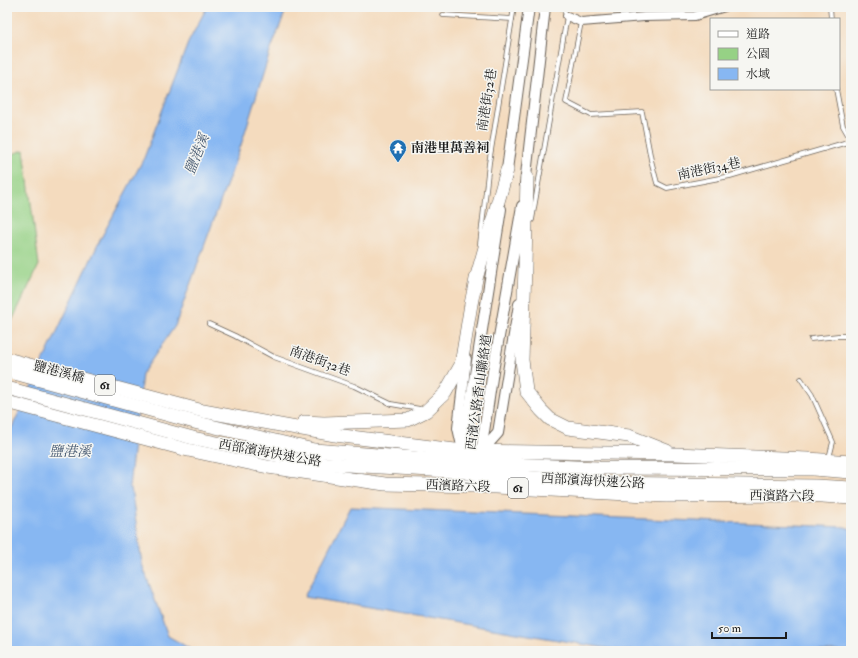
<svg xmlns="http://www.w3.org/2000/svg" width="858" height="658" viewBox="0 0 858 658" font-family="'IM FELL Double Pica','Noto Serif TC',serif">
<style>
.green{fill:#96d185;stroke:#597650}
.water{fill:#87b7f2;stroke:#526a87}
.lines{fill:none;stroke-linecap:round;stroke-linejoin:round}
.stream{stroke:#87b7f2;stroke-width:3}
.service-casing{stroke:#685f55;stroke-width:5.5}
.minor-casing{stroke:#685f55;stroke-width:10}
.tertiary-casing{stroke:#685f55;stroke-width:12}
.primary-casing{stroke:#685f55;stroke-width:14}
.trunk-casing{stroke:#685f55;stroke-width:14}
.service{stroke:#fff;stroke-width:4}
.minor{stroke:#fff;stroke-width:8}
.tertiary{stroke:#fff;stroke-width:10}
.primary{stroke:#fff;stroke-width:13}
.trunk{stroke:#fff;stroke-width:13}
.labels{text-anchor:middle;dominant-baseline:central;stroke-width:3;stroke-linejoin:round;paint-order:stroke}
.shield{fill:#f6f6f2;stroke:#5d5d5c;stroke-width:1}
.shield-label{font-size:12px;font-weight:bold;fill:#1c1c1c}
.street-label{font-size:13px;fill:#1c1c1c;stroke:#f6f6f2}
.poi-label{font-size:13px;font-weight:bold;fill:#1c1c1c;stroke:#f6f6f2;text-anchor:start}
.water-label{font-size:14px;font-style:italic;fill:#475a72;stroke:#f6f6f2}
</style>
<rect width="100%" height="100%" fill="#f6f6f2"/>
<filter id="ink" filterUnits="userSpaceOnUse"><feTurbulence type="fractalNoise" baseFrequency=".025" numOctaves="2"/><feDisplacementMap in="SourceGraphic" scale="8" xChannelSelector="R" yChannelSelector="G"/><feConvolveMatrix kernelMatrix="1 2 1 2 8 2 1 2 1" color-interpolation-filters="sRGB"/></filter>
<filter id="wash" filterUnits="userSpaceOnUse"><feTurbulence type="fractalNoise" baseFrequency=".012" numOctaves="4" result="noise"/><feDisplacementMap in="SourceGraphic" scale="16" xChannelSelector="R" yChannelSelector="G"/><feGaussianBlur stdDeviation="0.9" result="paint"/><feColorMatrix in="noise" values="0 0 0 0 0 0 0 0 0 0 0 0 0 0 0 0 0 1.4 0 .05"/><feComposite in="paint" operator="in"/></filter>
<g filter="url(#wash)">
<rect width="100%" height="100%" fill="#f4dbbe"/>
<!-- green -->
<path class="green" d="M 24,150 L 39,265 L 7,331 L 7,156 Z"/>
<!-- water -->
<g class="water">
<path d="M 207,7 L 287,7 L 270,52 L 241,145 L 175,326 L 142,374 L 129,487 L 131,488 L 142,564 L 168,636 L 194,651 L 7,651 L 7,438 L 101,238 L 144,158 L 188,43 Z"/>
<path d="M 350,507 L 845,527 L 851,529 L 851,651 L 623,651 L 304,597 Z"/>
</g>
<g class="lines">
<!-- stream -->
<path class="stream" d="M 550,648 L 571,651"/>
</g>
</g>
<g filter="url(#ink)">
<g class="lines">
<!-- service casing -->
<g class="service-casing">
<g id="service">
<path d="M 830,7 L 831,19"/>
<path d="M 443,15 L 512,19"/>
<path d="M 581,22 L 566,102 L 591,115 L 642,112 L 651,160 L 657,183 L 667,188 L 730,176 L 851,141"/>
<path d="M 836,89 L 843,126 L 851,140"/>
<path d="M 532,220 L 567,16 L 562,7"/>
<path d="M 480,244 L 489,163 L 514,7"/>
<path d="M 209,324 L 235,336 L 274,357 L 354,386 L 391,404 L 420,409"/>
<path d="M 811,339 L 838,336 L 851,336"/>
<path d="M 801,379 L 812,395 L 833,442 L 829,458"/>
</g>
</g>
<!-- minor casing -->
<g class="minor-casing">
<path id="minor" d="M 567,16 L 581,22 L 644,17 L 695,16 L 725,7"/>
</g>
<!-- tertiary casing -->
<g class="tertiary-casing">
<g id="tertiary">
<path d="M 506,177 L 529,7"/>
<path d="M 525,184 L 545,7"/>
<path d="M 462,446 L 458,428 L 466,359"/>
<path d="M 481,452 L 498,433 L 519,304"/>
<path d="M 465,458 L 463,451 L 501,209"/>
<path d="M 482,458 L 481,452 L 493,371 L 522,206"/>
</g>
</g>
<!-- primary casing -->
<g class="primary-casing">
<g id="primary">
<path d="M 527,177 L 525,266 L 522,360 L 526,391 L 541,410 L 550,419 L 568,428 L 629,436 L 667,451"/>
<path d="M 7,359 L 203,411 L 335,435 L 463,451 L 674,454 L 808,459 L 851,462"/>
<path d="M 7,402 L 188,450 L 268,467 L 385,484 L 476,486 L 666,496 L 808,495 L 851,498"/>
<path d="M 304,422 L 324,423 L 408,420 L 426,411 L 445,393 L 461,365 L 471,304 L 476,279 L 507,170"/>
</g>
</g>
<!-- trunk casing -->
<g class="trunk-casing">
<g id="trunk">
<path d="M 7,371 L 198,423 L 314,450 L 466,462 L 598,468 L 813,469 L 851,472"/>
<path d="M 7,388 L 193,438 L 314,463 L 464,472 L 482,474 L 598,483 L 816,486 L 851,488"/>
</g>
</g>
<!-- service -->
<use href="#service" class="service"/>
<!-- minor -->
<use href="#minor" class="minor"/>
<!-- tertiary -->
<use href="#tertiary" class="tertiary"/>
<!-- primary -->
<use href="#primary" class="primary"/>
<!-- trunk -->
<use href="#trunk" class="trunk"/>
</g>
</g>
<!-- icons -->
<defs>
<g id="temple-pin" transform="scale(0.9)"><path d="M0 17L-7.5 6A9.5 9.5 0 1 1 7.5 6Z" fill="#1f6fb2" stroke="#f6f6f2"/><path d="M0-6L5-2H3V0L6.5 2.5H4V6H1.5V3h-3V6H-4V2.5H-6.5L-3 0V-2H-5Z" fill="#fff"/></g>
</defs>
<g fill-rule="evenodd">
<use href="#temple-pin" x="398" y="148"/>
</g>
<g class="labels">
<!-- shield labels -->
<g class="shield">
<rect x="95" y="375" width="20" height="20" rx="3"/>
<rect x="508" y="478" width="20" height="20" rx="3"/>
</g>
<g class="shield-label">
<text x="105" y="385">61</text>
<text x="518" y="488">61</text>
</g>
<!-- street labels -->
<g class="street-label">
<text transform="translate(487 100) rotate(-81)">南港街32巷</text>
<text transform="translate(709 169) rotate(-12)">南港街34巷</text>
<text transform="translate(320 361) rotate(20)">南港街32巷</text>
<text transform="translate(59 372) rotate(15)">鹽港溪橋</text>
<text transform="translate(479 392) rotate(-82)">西濱公路香山聯絡道</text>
<text transform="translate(270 453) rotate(10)">西部濱海快速公路</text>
<text transform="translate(593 481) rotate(3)">西部濱海快速公路</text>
<text transform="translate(458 486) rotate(2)">西濱路六段</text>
<text transform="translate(782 496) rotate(1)">西濱路六段</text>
</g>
<!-- poi labels -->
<g class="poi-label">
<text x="411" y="148">南港里萬善祠</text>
</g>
<!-- water labels -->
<g class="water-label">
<text transform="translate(197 154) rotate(-68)">鹽港溪</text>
<text x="70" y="451">鹽港溪</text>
</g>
</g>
<!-- margin -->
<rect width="858" height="658" fill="none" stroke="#f6f6f2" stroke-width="24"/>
<!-- legend -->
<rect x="710" y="18" width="130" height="72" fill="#f6f6f2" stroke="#9f9f9c"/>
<rect x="718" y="31" width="20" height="6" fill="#ffffff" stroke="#9f9f9c"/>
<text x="746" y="38" font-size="12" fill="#1c1c1c">道路</text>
<rect x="718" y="48" width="20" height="12" fill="#96d185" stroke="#9f9f9c"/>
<text x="746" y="58" font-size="12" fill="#1c1c1c">公園</text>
<rect x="718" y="68" width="20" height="12" fill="#87b7f2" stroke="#9f9f9c"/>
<text x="746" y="78" font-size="12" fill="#1c1c1c">水域</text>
<!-- scale -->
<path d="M712 632v6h74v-6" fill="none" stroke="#1c1c1c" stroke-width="2"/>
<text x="718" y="632" font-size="12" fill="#1c1c1c" stroke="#f6f6f2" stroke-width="3" paint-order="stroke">50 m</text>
</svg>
